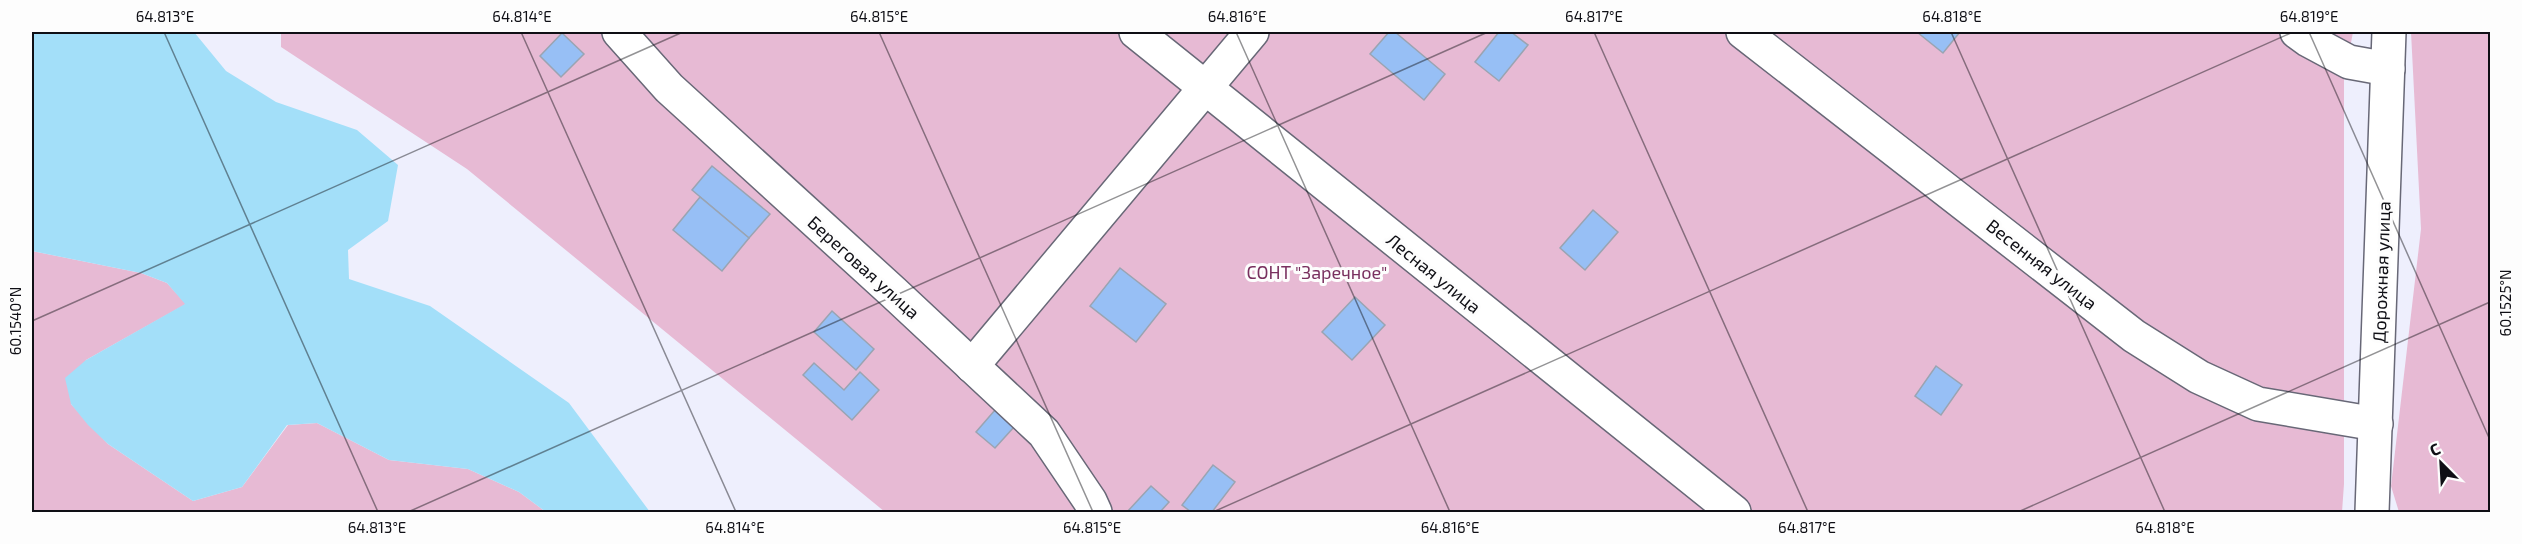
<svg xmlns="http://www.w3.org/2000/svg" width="2522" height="544" viewBox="0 0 2522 544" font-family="'Exo 2',sans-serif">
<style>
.green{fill:#e7bad4}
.water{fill:#a3dff9}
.building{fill:#97bff5;stroke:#9aa4b2;stroke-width:1.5}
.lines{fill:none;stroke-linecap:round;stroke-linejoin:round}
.minor-casing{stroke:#686877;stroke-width:36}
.minor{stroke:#fff;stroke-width:33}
.ticks{fill:none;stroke:#0f0f15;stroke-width:1.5;stroke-opacity:0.45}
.labels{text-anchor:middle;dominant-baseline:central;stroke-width:6;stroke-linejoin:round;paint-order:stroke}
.street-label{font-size:18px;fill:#0f0f15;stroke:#fdfdfd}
.park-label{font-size:18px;fill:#79305f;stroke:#fdfdfd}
.neatline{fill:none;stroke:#0f0f15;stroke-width:2}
.ticks-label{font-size:15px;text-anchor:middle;fill:#0f0f15}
</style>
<rect width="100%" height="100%" fill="#eeeffd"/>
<!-- green -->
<g class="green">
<path d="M 281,32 L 2353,32 L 2344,80 L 2344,484 L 2342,512 L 885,512 L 467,169 L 281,47 Z"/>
<path d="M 2411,32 L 2490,32 L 2490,512 L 2399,512 L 2391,486 L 2421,229 Z"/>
<path d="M 32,251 L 141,273 L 167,283 L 186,304 L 86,360 L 71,404 L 108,444 L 193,501 L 242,487 L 288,425 L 317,423 L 389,460 L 468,469 L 519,492 L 546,512 L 32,512 Z"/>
</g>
<!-- water -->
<path class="water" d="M 32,32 L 194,32 L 226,71 L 276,102 L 357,130 L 398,165 L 388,221 L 348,250 L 349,279 L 430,306 L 569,403 L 650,512 L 546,512 L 519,492 L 468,469 L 389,460 L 317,423 L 287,425 L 242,487 L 193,501 L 108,444 L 88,425 L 71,404 L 65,378 L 86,360 L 185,304 L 167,283 L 141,273 L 32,251 Z"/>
<!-- building -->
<g class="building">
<path d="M 1389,32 L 1395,32 L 1445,74 L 1424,100 L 1370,54 Z"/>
<path d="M 1499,32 L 1511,32 L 1528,45 L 1499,81 L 1475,62 Z"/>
<path d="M 1917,32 L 1960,32 L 1943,53 Z"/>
<path d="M 562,33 L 584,54 L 561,77 L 540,56 Z"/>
<path d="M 712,166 L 770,214 L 749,238 L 692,190 Z"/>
<path d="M 700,197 L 749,238 L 722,271 L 673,230 Z"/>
<path d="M 1593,210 L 1618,232 L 1585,270 L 1560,248 Z"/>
<path d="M 1120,268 L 1166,304 L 1136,342 L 1090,306 Z"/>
<path d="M 1355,297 L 1385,325 L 1352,360 L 1322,332 Z"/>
<path d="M 832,311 L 874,349 L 856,370 L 814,332 Z"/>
<path d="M 814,363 L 844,390 L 860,372 L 879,390 L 852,420 L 803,375 Z"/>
<path d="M 1936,366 L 1962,385 L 1941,415 L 1915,396 Z"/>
<path d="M 995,410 L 1014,427 L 995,448 L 976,432 Z"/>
<path d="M 1213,465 L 1235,482 L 1212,512 L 1191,512 L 1182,505 Z"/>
<path d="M 1151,486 L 1169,502 L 1160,512 L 1127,512 Z"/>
</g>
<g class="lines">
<!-- minor casing -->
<g class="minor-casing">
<g id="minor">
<path d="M 619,32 L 669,88 L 893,292 L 1044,433 L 1090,501 L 1095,512"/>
<path d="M 1136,32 L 1734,512"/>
<path d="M 1743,32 L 2134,336 L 2199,377 L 2258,404 L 2376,424"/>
<path d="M 2297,32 L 2308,40 L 2349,62 L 2388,69"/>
<path d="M 972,366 L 1252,32"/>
<path d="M 2372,512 L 2389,32"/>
</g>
</g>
<!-- minor -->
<use href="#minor" class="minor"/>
</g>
<!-- ticks -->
<path class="ticks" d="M 164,32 L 378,512M 521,32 L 736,512M 879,32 L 1093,512M 1236,32 L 1450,512M 1594,32 L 1808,512M 1951,32 L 2165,512M 2309,32 L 2490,440M 32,321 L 683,32M 408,512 L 1488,32M 1213,512 L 2293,32M 2018,512 L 2490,302"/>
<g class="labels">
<!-- street labels -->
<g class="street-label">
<text transform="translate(2042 264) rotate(38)">Весенняя улица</text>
<text transform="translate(864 267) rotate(42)">Береговая улица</text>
<text transform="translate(2381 272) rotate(-88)">Дорожная улица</text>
<text transform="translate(1434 273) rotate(39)">Лесная улица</text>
</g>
<!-- park labels -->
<g class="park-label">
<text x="1317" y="272">СОНТ "Заречное"</text>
</g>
</g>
<!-- border -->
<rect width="2522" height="544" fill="none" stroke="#fdfdfd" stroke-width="66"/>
<!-- north arrow -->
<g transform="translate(2441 463) rotate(336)" stroke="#fdfdfd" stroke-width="4.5" paint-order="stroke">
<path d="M0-4.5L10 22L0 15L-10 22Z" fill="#0f0f15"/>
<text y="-9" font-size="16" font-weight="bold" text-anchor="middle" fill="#0f0f15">С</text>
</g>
<rect x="33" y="33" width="2456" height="478" class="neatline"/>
<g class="ticks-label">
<text x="165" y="22">64.813°E</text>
<text x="522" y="22">64.814°E</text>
<text x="879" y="22">64.815°E</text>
<text x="1237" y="22">64.816°E</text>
<text x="1594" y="22">64.817°E</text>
<text x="1952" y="22">64.818°E</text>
<text x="2309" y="22">64.819°E</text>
<text transform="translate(2506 303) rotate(-90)" y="5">60.1525°N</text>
<text transform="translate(16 321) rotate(-90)" y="5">60.1540°N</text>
<text x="377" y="533">64.813°E</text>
<text x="735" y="533">64.814°E</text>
<text x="1092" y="533">64.815°E</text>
<text x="1450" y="533">64.816°E</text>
<text x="1807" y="533">64.817°E</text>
<text x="2165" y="533">64.818°E</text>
</g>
</svg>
